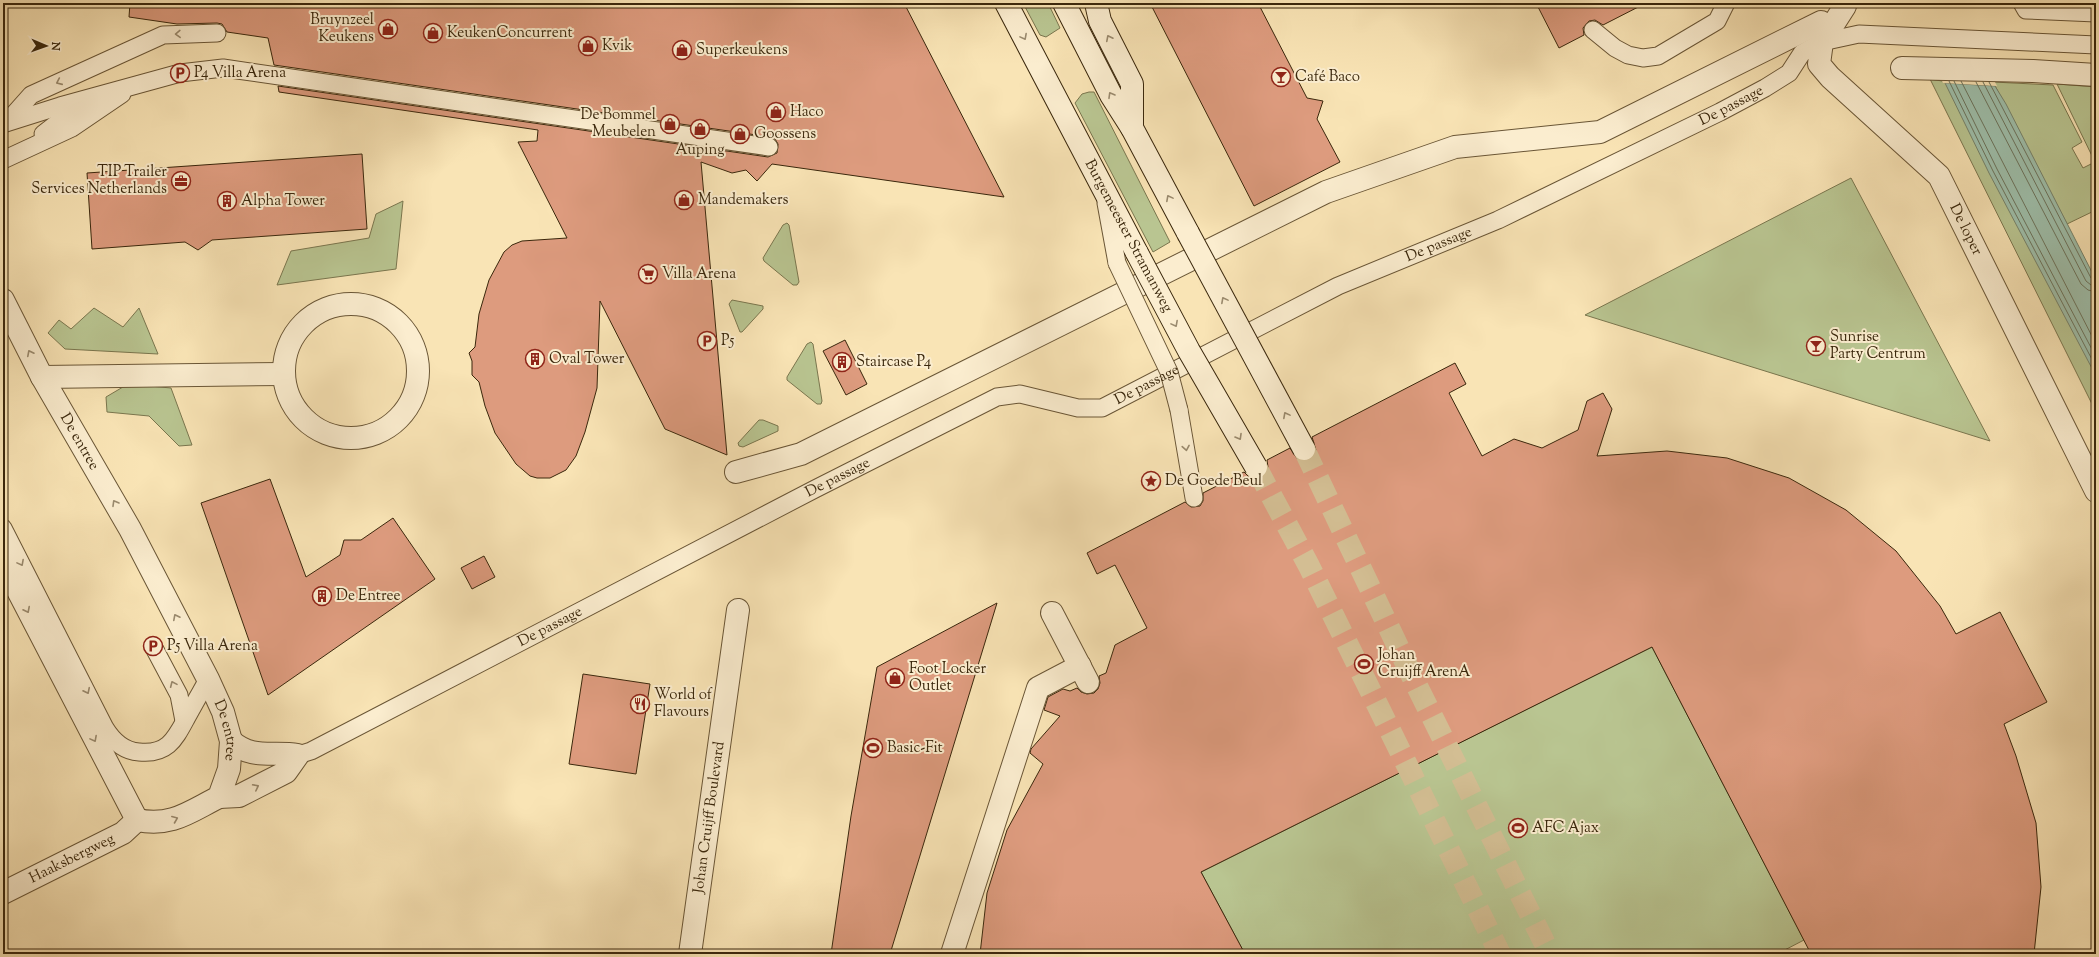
<svg xmlns="http://www.w3.org/2000/svg" width="2099" height="957" viewBox="0 0 2099 957" font-family="'Sorts Mill Goudy',serif">
<style>
.green{fill:#b9c591;stroke:#7a764e}
.water{fill:#9ebfab;stroke:#76826b}
.pier{fill:#f9e4b5}
.lines{fill:none;stroke-linecap:round;stroke-linejoin:round}
.shore{stroke:#6c735c;stroke-width:1}
.building{fill:#dd9b7e;stroke:#3a270c}
.secondary-tunnel{stroke:#d3be93;stroke-width:22;stroke-dasharray:22 11;stroke-linecap:butt}
.service-casing{stroke:#6a5636;stroke-width:19}
.pedestrian-casing{stroke:#6a5636;stroke-width:24}
.minor-casing{stroke:#6a5636;stroke-width:24}
.secondary-casing{stroke:#3a270c;stroke-width:24}
.service{stroke:#fbedcf;stroke-width:17}
.pedestrian{stroke:#fbedcf;stroke-width:22}
.minor{stroke:#fbedcf;stroke-width:22}
.secondary{stroke:#fbedcf;stroke-width:22}
.service-bridge-casing{stroke:#6a5636;stroke-width:19;stroke-linecap:butt}
.secondary-bridge-casing{stroke:#3a270c;stroke-width:24;stroke-linecap:butt}
.service-bridge{stroke:#fbedcf;stroke-width:17}
.secondary-bridge{stroke:#fbedcf;stroke-width:22}
.oneway{stroke:#9a8a6e}
.labels{text-anchor:middle;dominant-baseline:central;stroke-width:4;stroke-linejoin:round;paint-order:stroke}
.poi-label{font-size:15px;fill:#3a270c;stroke:#fbedcf;text-anchor:start}
.street-label{font-size:15px;fill:#3a270c;stroke:#fbedcf}
</style>
<rect width="100%" height="100%" fill="#f9e4b5"/>
<filter id="stains"><feTurbulence type="fractalNoise" baseFrequency=".005" numOctaves="4"/><feColorMatrix values="0 0 0 0 .2 0 0 0 0 .09 0 0 0 0 .02 0 0 0 .5 -.17"/></filter>
<radialGradient id="worn" r=".72"><stop offset=".6" stop-color="#630" stop-opacity="0"/><stop offset="1" stop-color="#630" stop-opacity=".3"/></radialGradient>
<!-- green -->
<g class="green">
<path d="M 1023,3 L 1048,3 L 1060,28 L 1046,37 L 1040,35 Z"/>
<path d="M 1930,79 L 1948,82 L 2096,370 L 2096,412 Z"/>
<path d="M 1993,82 L 2053,85 L 2082,142 L 2072,148 L 2083,168 L 2095,162 L 2057,84 L 2096,87 L 2096,210 L 2067,224 Z"/>
<path d="M 1089,92 L 1094,92 L 1170,242 L 1153,252 L 1075,103 L 1082,94 Z"/>
<path d="M 1851,178 L 1990,441 L 1585,315 Z"/>
<path d="M 403,201 L 396,269 L 277,285 L 291,251 L 369,238 L 376,214 Z"/>
<path d="M 787,223 L 789,225 L 799,282 L 797,285 L 793,285 L 764,261 L 763,258 L 783,225 Z"/>
<path d="M 732,300 L 763,306 L 763,309 L 742,332 L 740,332 L 729,304 Z"/>
<path d="M 94,308 L 123,327 L 139,308 L 158,354 L 65,349 L 48,333 L 59,320 L 71,329 Z"/>
<path d="M 811,342 L 813,344 L 822,401 L 821,404 L 817,404 L 787,380 L 787,377 L 807,344 Z"/>
<path d="M 128,384 L 171,388 L 192,445 L 179,446 L 149,416 L 107,412 L 106,397 Z"/>
<path d="M 759,420 L 763,420 L 778,426 L 778,431 L 743,447 L 739,446 L 738,443 Z"/>
<path d="M 1652,647 L 1804,940 L 1777,954 L 1245,954 L 1201,872 Z"/>
</g>
<!-- water -->
<path class="water" d="M 1945,83 L 1995,86 L 2006,104 L 2096,280 L 2096,376 L 1989,173 Z"/>
<!-- pier -->
<path class="pier" d="M 1904,3 L 1955,3 L 1997,86 L 1943,83 Z"/>
<g class="lines">
<!-- shore -->
<g class="shore">
<path d="M 1949,81 L 1993,171 L 2096,367"/>
<path d="M 1954,81 L 1997,169 L 2096,357"/>
<path d="M 1961,81 L 2096,344"/>
<path d="M 1976,82 L 2081,284 L 2088,290 L 2096,292"/>
<path d="M 1983,82 L 2086,281 L 2091,285 L 2096,285"/>
<path d="M 1989,82 L 2091,278 L 2096,280"/>
</g>
</g>
<!-- building -->
<g class="building">
<path d="M 130,3 L 904,3 L 1004,197 L 772,164 L 757,181 L 746,170 L 732,173 L 701,162 L 727,455 L 665,429 L 600,301 L 597,388 L 585,432 L 576,456 L 566,470 L 550,478 L 537,478 L 530,476 L 516,464 L 495,433 L 485,406 L 479,382 L 472,375 L 472,361 L 469,353 L 475,347 L 479,314 L 489,280 L 504,252 L 512,245 L 522,241 L 567,238 L 518,142 L 537,141 L 538,130 L 279,92 L 278,86 L 768,157 L 777,153 L 778,144 L 775,139 L 770,137 L 274,65 L 268,38 L 227,32 L 222,24 L 217,23 L 177,24 L 129,17 Z"/>
<path d="M 1150,3 L 1258,3 L 1307,98 L 1323,101 L 1317,119 L 1340,162 L 1254,206 Z"/>
<path d="M 1536,3 L 1646,3 L 1603,25 L 1595,20 L 1589,21 L 1583,28 L 1584,35 L 1559,48 Z"/>
<path d="M 362,154 L 367,229 L 212,240 L 198,250 L 185,242 L 92,249 L 87,173 Z"/>
<path d="M 845,340 L 867,384 L 846,395 L 823,351 Z"/>
<path d="M 1455,363 L 1466,384 L 1449,393 L 1482,456 L 1514,439 L 1542,448 L 1578,430 L 1587,401 L 1603,393 L 1612,409 L 1597,456 L 1667,451 L 1727,458 L 1789,478 L 1846,510 L 1896,551 L 1940,606 L 1956,634 L 2000,612 L 2047,702 L 2004,724 L 2016,756 L 2036,823 L 2041,887 L 2034,954 L 1811,954 L 1652,647 L 1201,872 L 1245,954 L 980,954 L 987,893 L 1007,830 L 1043,764 L 1030,753 L 1031,749 L 1060,716 L 1044,710 L 1048,697 L 1063,689 L 1070,691 L 1077,688 L 1081,692 L 1087,694 L 1094,693 L 1098,689 L 1100,683 L 1099,676 L 1106,673 L 1115,645 L 1147,628 L 1115,565 L 1097,574 L 1087,553 L 1185,502 L 1191,507 L 1200,506 L 1203,501 L 1203,493 L 1244,472 L 1250,478 L 1256,479 L 1262,478 L 1267,474 L 1268,467 L 1267,460 L 1290,448 L 1298,460 L 1303,461 L 1310,460 L 1314,456 L 1316,450 L 1312,437 Z"/>
<path d="M 270,479 L 306,577 L 340,555 L 344,540 L 361,540 L 393,518 L 435,579 L 268,695 L 201,503 Z"/>
<path d="M 484,556 L 495,577 L 472,589 L 461,568 Z"/>
<path d="M 997,603 L 890,954 L 831,954 L 851,816 L 877,667 Z"/>
<path d="M 583,674 L 650,684 L 636,774 L 569,764 Z"/>
</g>
<g class="lines">
<!-- secondary-tunnel -->
<g class="secondary-tunnel">
<path d="M 1304,449 L 1410,672 L 1550,954"/>
<path d="M 1256,467 L 1309,566 L 1500,954"/>
</g>
<!-- service casing -->
<g class="service-casing">
<g id="service">
<path d="M 2022,3 L 2026,10 L 2096,13"/>
<path d="M 1593,30 L 1615,48 L 1628,55 L 1643,58 L 1658,56 L 1717,21 L 1726,3"/>
<path d="M 7,122 L 31,95 L 163,35 L 217,33"/>
<path d="M 3,124 L 60,106 L 180,73 L 223,68 L 769,147"/>
<path d="M 43,134 L 65,117 L 89,107"/>
<path d="M 3,160 L 72,128 L 122,94"/>
<path d="M 1106,203 L 1117,263"/>
<path d="M 1179,410 L 1194,498"/>
<path d="M 3,528 L 105,728 C 113,741 123,751 139,752 C 168,755 175,739 187,717 C 194,704 201,692 208,679"/>
<path d="M 153,646 L 179,695 L 184,721"/>
<path id="s1" d="M 298,755 L 311,751 L 815,489 L 997,397 L 1020,394 L 1078,408 L 1102,408 L 1338,286 L 1498,220 L 1720,112 L 1765,88 L 1789,73 L 1802,53 L 1822,42 L 1859,34 L 2096,45"/>
</g>
</g>
<!-- pedestrian casing -->
<g class="pedestrian-casing">
<g id="pedestrian">
<path id="s2" d="M 1845,3 L 1845,6 L 1822,42 L 1819,64 L 1830,77 L 1939,176 L 2096,491"/>
<path d="M 1902,68 L 2033,71 L 2096,75"/>
<path d="M 736,472 L 801,454 L 1326,192 L 1455,147 L 1600,132 L 1821,22"/>
<path d="M 1052,613 L 1088,682"/>
<path id="s3" d="M 690,954 L 738,610"/>
<path d="M 952,954 L 1038,688 L 1080,666"/>
</g>
</g>
<!-- minor casing -->
<g class="minor-casing">
<g id="minor">
<path id="s4" d="M 3,300 L 42,377 L 130,529 L 208,679 L 223,712 L 231,741 L 229,769 L 219,797 C 189,812 172,827 137,820"/>
<circle cx="351" cy="371" r="67"/>
<path d="M 42,377 L 283,374"/>
<path d="M 3,562 L 137,820"/>
<path d="M 219,797 L 239,796 L 286,772 L 298,755 C 272,751 252,760 231,741"/>
<path id="s5" d="M 3,893 L 123,833 L 137,820"/>
</g>
</g>
<!-- secondary casing -->
<g class="secondary-casing">
<g id="secondary">
<path d="M 1006,3 L 1137,253"/>
<path d="M 1064,3 L 1111,95 L 1132,128 L 1188,233"/>
<path d="M 1096,3 L 1100,21 L 1132,84 L 1132,128"/>
</g>
</g>
<!-- service -->
<use href="#service" class="service"/>
<!-- pedestrian -->
<use href="#pedestrian" class="pedestrian"/>
<!-- minor -->
<use href="#minor" class="minor"/>
<!-- secondary -->
<use href="#secondary" class="secondary"/>
<!-- service-bridge casing -->
<g class="service-bridge-casing">
<path id="service-bridge" d="M 1117,263 L 1169,372 L 1179,410"/>
</g>
<!-- secondary-bridge casing -->
<g class="secondary-bridge-casing">
<g id="secondary-bridge">
<path d="M 1188,233 L 1304,449"/>
<path d="M 1137,253 L 1189,351 L 1256,467"/>
</g>
</g>
<!-- service-bridge -->
<use href="#service-bridge" class="service-bridge"/>
<!-- secondary-bridge -->
<use href="#secondary-bridge" class="secondary-bridge"/>
</g>
<!-- one-way arrows -->
<defs><path id="oneway-chevron" d="M-2-3.5L2.5 0L-2 3.5" fill="none" stroke-width="1.6" stroke-linecap="round" stroke-linejoin="round"/></defs>
<g class="oneway">
<use href="#oneway-chevron" transform="translate(178 34) rotate(178)"/>
<use href="#oneway-chevron" transform="translate(1024 37) rotate(62)"/>
<use href="#oneway-chevron" transform="translate(1109 38) rotate(-117)"/>
<use href="#oneway-chevron" transform="translate(59 82) rotate(156)"/>
<use href="#oneway-chevron" transform="translate(1111 95) rotate(-120)"/>
<use href="#oneway-chevron" transform="translate(1169 198) rotate(-118)"/>
<use href="#oneway-chevron" transform="translate(1224 300) rotate(-118)"/>
<use href="#oneway-chevron" transform="translate(1175 324) rotate(62)"/>
<use href="#oneway-chevron" transform="translate(30 353) rotate(-117)"/>
<use href="#oneway-chevron" transform="translate(1286 415) rotate(-118)"/>
<use href="#oneway-chevron" transform="translate(1239 437) rotate(60)"/>
<use href="#oneway-chevron" transform="translate(1186 448) rotate(80)"/>
<use href="#oneway-chevron" transform="translate(115 503) rotate(-120)"/>
<use href="#oneway-chevron" transform="translate(21 563) rotate(62)"/>
<use href="#oneway-chevron" transform="translate(27 610) rotate(63)"/>
<use href="#oneway-chevron" transform="translate(176 617) rotate(-117)"/>
<use href="#oneway-chevron" transform="translate(173 684) rotate(-114)"/>
<use href="#oneway-chevron" transform="translate(87 691) rotate(64)"/>
<use href="#oneway-chevron" transform="translate(94 739) rotate(62)"/>
<use href="#oneway-chevron" transform="translate(256 787) rotate(-27)"/>
<use href="#oneway-chevron" transform="translate(175 819) rotate(-22)"/>
</g>
<!-- icons -->
<defs>
<g id="shop-ring" transform="scale(1)"><circle r="9.5" fill="#fbedcf" stroke="#8f2418" stroke-width="1.5"/><path d="M-5-2.5h2.3a2.7 3.5 0 0 1 5.4 0H5L5.5 6h-11ZM-1.5-2.5h3a1.5 2.3 0 0 0-3 0Z" fill="#8f2418"/></g>
<g id="parking-ring" transform="scale(1)"><circle r="9.5" fill="#fbedcf" stroke="#8f2418" stroke-width="1.5"/><path d="M-3.5-5.5H1a3.5 3.5 0 0 1 0 7H-1V5.5H-3.5ZM-1-3.4V-.6H.8a1.4 1.4 0 0 0 0-2.8Z" fill="#8f2418"/></g>
<g id="bar-ring" transform="scale(1)"><circle r="9.5" fill="#fbedcf" stroke="#8f2418" stroke-width="1.5"/><path d="M-6-5H6L.8 .8V4.5H3.5V6h-7V4.5H-.8V.8Z" fill="#8f2418"/></g>
<g id="office-ring" transform="scale(1)"><circle r="9.5" fill="#fbedcf" stroke="#8f2418" stroke-width="1.5"/><path d="M-6-3h4V-5.5h4V-3h4V5H-6ZM-1-4.5V-3h2v-1.5ZM-6 0V1H6V0Z" fill="#8f2418"/></g>
<g id="building-ring" transform="scale(1)"><circle r="9.5" fill="#fbedcf" stroke="#8f2418" stroke-width="1.5"/><path d="M-4-6H4V6H1V3H-1V6H-4ZM-2.5-4.3h1.7v1.8h-1.7ZM.8-4.3h1.7v1.8H.8ZM-2.5-1h1.7V.8h-1.7ZM.8-1h1.7V.8H.8Z" fill="#8f2418"/></g>
<g id="supermarket-ring" transform="scale(1)"><circle r="9.5" fill="#fbedcf" stroke="#8f2418" stroke-width="1.5"/><path d="M-6-5.5h2.5l.6 2H6L4.5 2H-2.5L-4.4-4H-6ZM-1.5 3.2a1.3 1.3 0 1 0 .1 0ZM3 3.2a1.3 1.3 0 1 0 .1 0Z" fill="#8f2418"/></g>
<g id="sight-ring" transform="scale(1)"><circle r="9.5" fill="#fbedcf" stroke="#8f2418" stroke-width="1.5"/><path d="M0-6L1.8-2.2L6-1.7L2.9 1.2L3.7 5.4L0 3.3L-3.7 5.4L-2.9 1.2L-6-1.7L-1.8-2.2Z" fill="#8f2418"/></g>
<g id="stadium-ring" transform="scale(1)"><circle r="9.5" fill="#fbedcf" stroke="#8f2418" stroke-width="1.5"/><path d="M0-5a6.5 5 0 1 0 0 10a6.5 5 0 1 0 0-10ZM-3.5-1.8h7v3.6h-7Z" fill="#8f2418"/></g>
<g id="restaurant-ring" transform="scale(1)"><circle r="9.5" fill="#fbedcf" stroke="#8f2418" stroke-width="1.5"/><path d="M-5-6h1v4h1v-4h1v4h1v-4h1v5L-1.5 .5V6h-2V.5L-5-1ZM5-6V6H3V1.5H1.5Q1.5-4 5-6Z" fill="#8f2418"/></g>
</defs>
<g fill-rule="evenodd">
<use href="#shop-ring" x="388" y="29"/>
<use href="#shop-ring" x="433" y="33"/>
<use href="#shop-ring" x="588" y="46"/>
<use href="#shop-ring" x="682" y="50"/>
<use href="#parking-ring" x="180" y="73"/>
<use href="#bar-ring" x="1281" y="77"/>
<use href="#shop-ring" x="776" y="112"/>
<use href="#shop-ring" x="670" y="124"/>
<use href="#shop-ring" x="700" y="129"/>
<use href="#shop-ring" x="740" y="134"/>
<use href="#office-ring" x="181" y="181"/>
<use href="#shop-ring" x="684" y="200"/>
<use href="#building-ring" x="227" y="201"/>
<use href="#supermarket-ring" x="648" y="274"/>
<use href="#parking-ring" x="707" y="341"/>
<use href="#bar-ring" x="1816" y="346"/>
<use href="#building-ring" x="535" y="359"/>
<use href="#building-ring" x="842" y="362"/>
<use href="#sight-ring" x="1151" y="481"/>
<use href="#building-ring" x="322" y="596"/>
<use href="#parking-ring" x="153" y="646"/>
<use href="#stadium-ring" x="1364" y="664"/>
<use href="#shop-ring" x="895" y="678"/>
<use href="#restaurant-ring" x="640" y="704"/>
<use href="#stadium-ring" x="873" y="748"/>
<use href="#stadium-ring" x="1518" y="828"/>
</g>
<g class="labels">
<!-- poi labels -->
<g class="poi-label">
<text x="374" y="20" text-anchor="end">Bruynzeel<tspan x="374" dy="17">Keukens</tspan></text>
<text x="447" y="33">KeukenConcurrent</text>
<text x="602" y="46">Kvik</text>
<text x="696" y="50">Superkeukens</text>
<text x="194" y="73">P4 Villa Arena</text>
<text x="1295" y="77">Café Baco</text>
<text x="790" y="112">Haco</text>
<text x="656" y="115" text-anchor="end">De Bommel<tspan x="656" dy="17">Meubelen</tspan></text>
<text x="754" y="134">Goossens</text>
<text x="700" y="150" text-anchor="middle">Auping</text>
<text x="167" y="172" text-anchor="end">TIP Trailer<tspan x="167" dy="17">Services Netherlands</tspan></text>
<text x="698" y="200">Mandemakers</text>
<text x="241" y="201">Alpha Tower</text>
<text x="662" y="274">Villa Arena</text>
<text x="1830" y="337">Sunrise<tspan x="1830" dy="17">Party Centrum</tspan></text>
<text x="721" y="341">P5</text>
<text x="549" y="359">Oval Tower</text>
<text x="856" y="362">Staircase P4</text>
<text x="1165" y="481">De Goede Beul</text>
<text x="336" y="596">De Entree</text>
<text x="167" y="646">P5 Villa Arena</text>
<text x="1378" y="655">Johan<tspan x="1378" dy="17">Cruijff ArenA</tspan></text>
<text x="909" y="669">Foot Locker<tspan x="909" dy="17">Outlet</tspan></text>
<text x="654" y="695">World of<tspan x="654" dy="17">Flavours</tspan></text>
<text x="887" y="748">Basic-Fit</text>
<text x="1532" y="828">AFC Ajax</text>
</g>
<!-- street labels -->
<g class="street-label">
<text stroke="none"><textPath href="#s1" startOffset="1591">De passage</textPath></text>
<text stroke="none"><textPath href="#s2" startOffset="292">De loper</textPath></text>
<text transform="translate(1128 236) rotate(62)">Burgemeester Stramanweg</text>
<text stroke="none"><textPath href="#s1" startOffset="1267">De passage</textPath></text>
<text stroke="none"><textPath href="#s1" startOffset="943">De passage</textPath></text>
<text stroke="none"><textPath href="#s4" startOffset="161">De entree</textPath></text>
<text stroke="none"><textPath href="#s1" startOffset="607">De passage</textPath></text>
<text stroke="none"><textPath href="#s1" startOffset="283">De passage</textPath></text>
<text stroke="none"><textPath href="#s4" startOffset="486">De entree</textPath></text>
<text stroke="none"><textPath href="#s3" startOffset="138">Johan Cruijff Boulevard</textPath></text>
<text stroke="none"><textPath href="#s5" startOffset="77">Haaksbergweg</textPath></text>
</g>
</g>
<!-- margin -->
<rect width="2099" height="957" fill="none" stroke="#f9e4b5" stroke-width="16"/>
<rect x="4" y="4" width="2091" height="949" fill="none" stroke="#3a270c" stroke-width="2"/>
<rect x="8" y="8" width="2083" height="941" fill="none" stroke="#3a270c"/>
<!-- north arrow -->
<g transform="translate(46 46) rotate(92)" stroke="#fbedcf" stroke-width="3" paint-order="stroke">
<path d="M0-3L7 15L0 10L-7 15Z" fill="#3a270c"/>
<text y="-6" font-size="11" font-weight="bold" text-anchor="middle" fill="#3a270c">N</text>
</g>
<rect width="100%" height="100%" filter="url(#stains)"/>
<rect width="100%" height="100%" fill="url(#worn)"/>
</svg>
